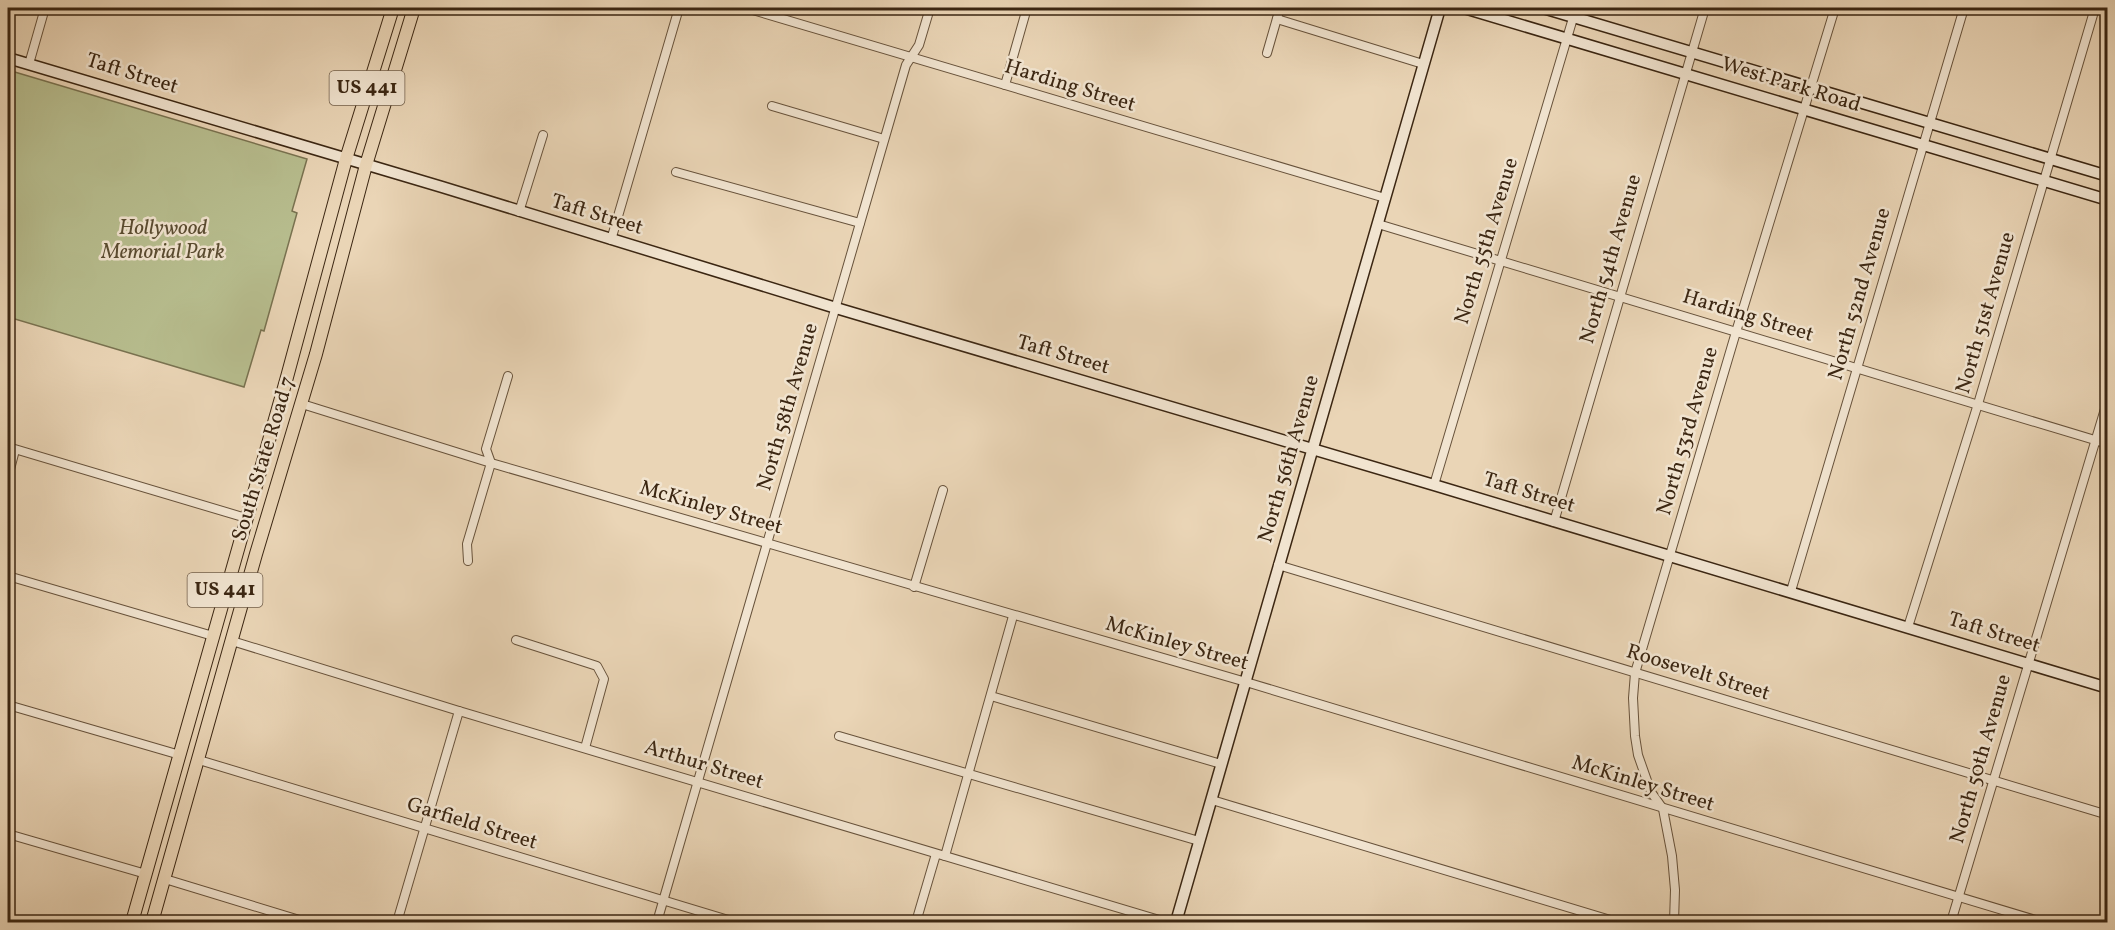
<svg xmlns="http://www.w3.org/2000/svg" width="2115" height="930" viewBox="0 0 2115 930" font-family="Vollkorn,serif">
<style>
.green{fill:#b7bd8e;stroke:#797250;stroke-width:1.5}
.lines{fill:none;stroke-linecap:round;stroke-linejoin:round}
.street-casing{stroke:#67523b;stroke-width:10}
.secondary-casing{stroke:#3b2612;stroke-width:13}
.primary-casing{stroke:#3b2612;stroke-width:14}
.street{stroke:#f1e4d0;stroke-width:8}
.secondary{stroke:#f1e4d0;stroke-width:10}
.primary{stroke:#ead5b6;stroke-width:12}
.labels{text-anchor:middle;dominant-baseline:central;stroke-width:5;stroke-linejoin:round;paint-order:stroke}
.shield{fill:#f1e4d0;stroke:#725f4b;stroke-width:1.5}
.shield-label{font-size:20px;font-weight:bold;fill:#3b2612}
.street-label{font-size:21px;fill:#3b2612;stroke:#f1e4d0}
.park-label{font-size:21px;font-style:italic;fill:#5a4c31;stroke:#f1e4d0}
</style>
<rect width="100%" height="100%" fill="#ead5b6"/>
<filter id="stains"><feTurbulence type="fractalNoise" baseFrequency=".00333" numOctaves="4"/><feColorMatrix values="0 0 0 0 .2 0 0 0 0 .09 0 0 0 0 .02 0 0 0 .5 -.17"/></filter>
<radialGradient id="worn" r=".72"><stop offset=".6" stop-color="#630" stop-opacity="0"/><stop offset="1" stop-color="#630" stop-opacity=".3"/></radialGradient>
<!-- green -->
<path class="green" d="M 8,70 L 307,159 L 292,211 L 297,213 L 264,331 L 261,330 L 244,387 L 8,317 Z"/>
<g class="lines">
<!-- street casing -->
<g class="street-casing">
<g id="street">
<path d="M 746,8 L 1385,198"/>
<path d="M 1277,19 L 1423,64"/>
<path d="M 1267,53 L 1280,8"/>
<path d="M 29,64 L 45,8"/>
<path d="M 1005,85 L 1027,8"/>
<path d="M 772,106 L 884,139"/>
<path d="M 676,172 L 860,223"/>
<path d="M 519,212 L 543,135"/>
<path d="M 1378,224 L 2108,444"/>
<path d="M 611,240 L 679,8"/>
<path d="M 302,404 L 491,463 L 1246,682 L 2042,922"/>
<path d="M 8,447 L 246,518"/>
<path d="M 8,477 L 15,450"/>
<path d="M 1434,485 L 1576,8"/>
<path d="M 1554,522 L 1705,8"/>
<path d="M 468,561 L 467,544 L 491,463 L 486,449 L 508,376"/>
<path d="M 1278,565 L 2108,815"/>
<path d="M 8,576 L 213,636"/>
<path d="M 914,587 L 943,490"/>
<path d="M 1791,591 L 1964,8"/>
<path d="M 1908,627 L 1978,404 L 2095,8"/>
<path d="M 516,640 L 597,666 L 604,679 L 585,748"/>
<path d="M 232,641 L 459,711 L 1166,922"/>
<path d="M 991,696 L 1221,764"/>
<path d="M 8,705 L 180,755"/>
<path d="M 839,736 L 1199,841"/>
<path d="M 199,760 L 735,922"/>
<path d="M 1212,800 L 1617,922"/>
<path d="M 8,834 L 146,874"/>
<path d="M 945,856 L 1013,616"/>
<path d="M 165,879 L 306,922"/>
<path d="M 397,922 L 459,711"/>
<path d="M 657,922 L 906,65 L 919,45 L 930,8"/>
<path d="M 916,922 L 936,854"/>
<path d="M 1674,922 L 1675,890 L 1672,856 L 1663,809 L 1651,792 L 1638,755 L 1635,736 L 1633,698 L 1635,673 L 1736,332 L 1835,8"/>
<path d="M 1951,922 L 2108,399"/>
</g>
</g>
<!-- secondary casing -->
<g class="secondary-casing">
<g id="secondary">
<path d="M 1464,8 L 2108,200"/>
<path d="M 1543,8 L 2108,176"/>
<path d="M 8,58 L 442,187 L 836,308 L 1434,485 L 2108,688"/>
<path d="M 1176,922 L 1440,8"/>
</g>
</g>
<!-- primary casing -->
<g class="primary-casing">
<g id="primary">
<path d="M 132,922 L 287,377 L 346,159 L 393,8"/>
<path d="M 152,922 L 256,554 L 316,354 L 366,165 L 414,8"/>
</g>
</g>
<!-- street -->
<use href="#street" class="street"/>
<!-- secondary -->
<use href="#secondary" class="secondary"/>
<!-- primary -->
<use href="#primary" class="primary"/>
</g>
<g class="labels">
<!-- shield labels -->
<g class="shield">
<rect x="329.5" y="71" width="75" height="34" rx="4.5"/>
<rect x="187.5" y="573" width="75" height="34" rx="4.5"/>
</g>
<g class="shield-label">
<text x="367" y="88">US 441</text>
<text x="225" y="590">US 441</text>
</g>
<!-- street labels -->
<g class="street-label">
<text transform="translate(132 74) rotate(17)">Taft Street</text>
<text transform="translate(1791 85) rotate(17)">West Park Road</text>
<text transform="translate(1070 86) rotate(17)">Harding Street</text>
<text transform="translate(597 215) rotate(17)">Taft Street</text>
<text transform="translate(1487 241) rotate(-73)">North 55th Avenue</text>
<text transform="translate(1611 259) rotate(-74)">North 54th Avenue</text>
<text transform="translate(1860 294) rotate(-74)">North 52nd Avenue</text>
<text transform="translate(1986 313) rotate(-74)">North 51st Avenue</text>
<text transform="translate(1748 316) rotate(17)">Harding Street</text>
<text transform="translate(1063 355) rotate(16)">Taft Street</text>
<text transform="translate(788 407) rotate(-74)">North 58th Avenue</text>
<text transform="translate(1688 431) rotate(-74)">North 53rd Avenue</text>
<text transform="translate(264 459) rotate(-73)">South State Road 7</text>
<text transform="translate(1289 459) rotate(-74)">North 56th Avenue</text>
<text transform="translate(1529 493) rotate(17)">Taft Street</text>
<text transform="translate(711 508) rotate(16)">McKinley Street</text>
<text transform="translate(1994 633) rotate(17)">Taft Street</text>
<text transform="translate(1177 644) rotate(16)">McKinley Street</text>
<text transform="translate(1698 673) rotate(17)">Roosevelt Street</text>
<text transform="translate(1981 759) rotate(-74)">North 50th Avenue</text>
<text transform="translate(704 765) rotate(17)">Arthur Street</text>
<text transform="translate(1643 784) rotate(17)">McKinley Street</text>
<text transform="translate(472 824) rotate(17)">Garfield Street</text>
</g>
<!-- park labels -->
<g class="park-label">
<text x="163" y="228">Hollywood<tspan x="163" dy="24">Memorial Park</tspan></text>
</g>
</g>
<!-- margin -->
<rect width="2115" height="930" fill="none" stroke="#ead5b6" stroke-width="30"/>
<rect x="9" y="9" width="2097" height="912" fill="none" stroke="#3b2612" stroke-width="3"/>
<rect x="15" y="15" width="2085" height="900" fill="none" stroke="#3b2612" stroke-width="1.5"/>
<rect width="100%" height="100%" filter="url(#stains)"/>
<rect width="100%" height="100%" fill="url(#worn)"/>
</svg>
